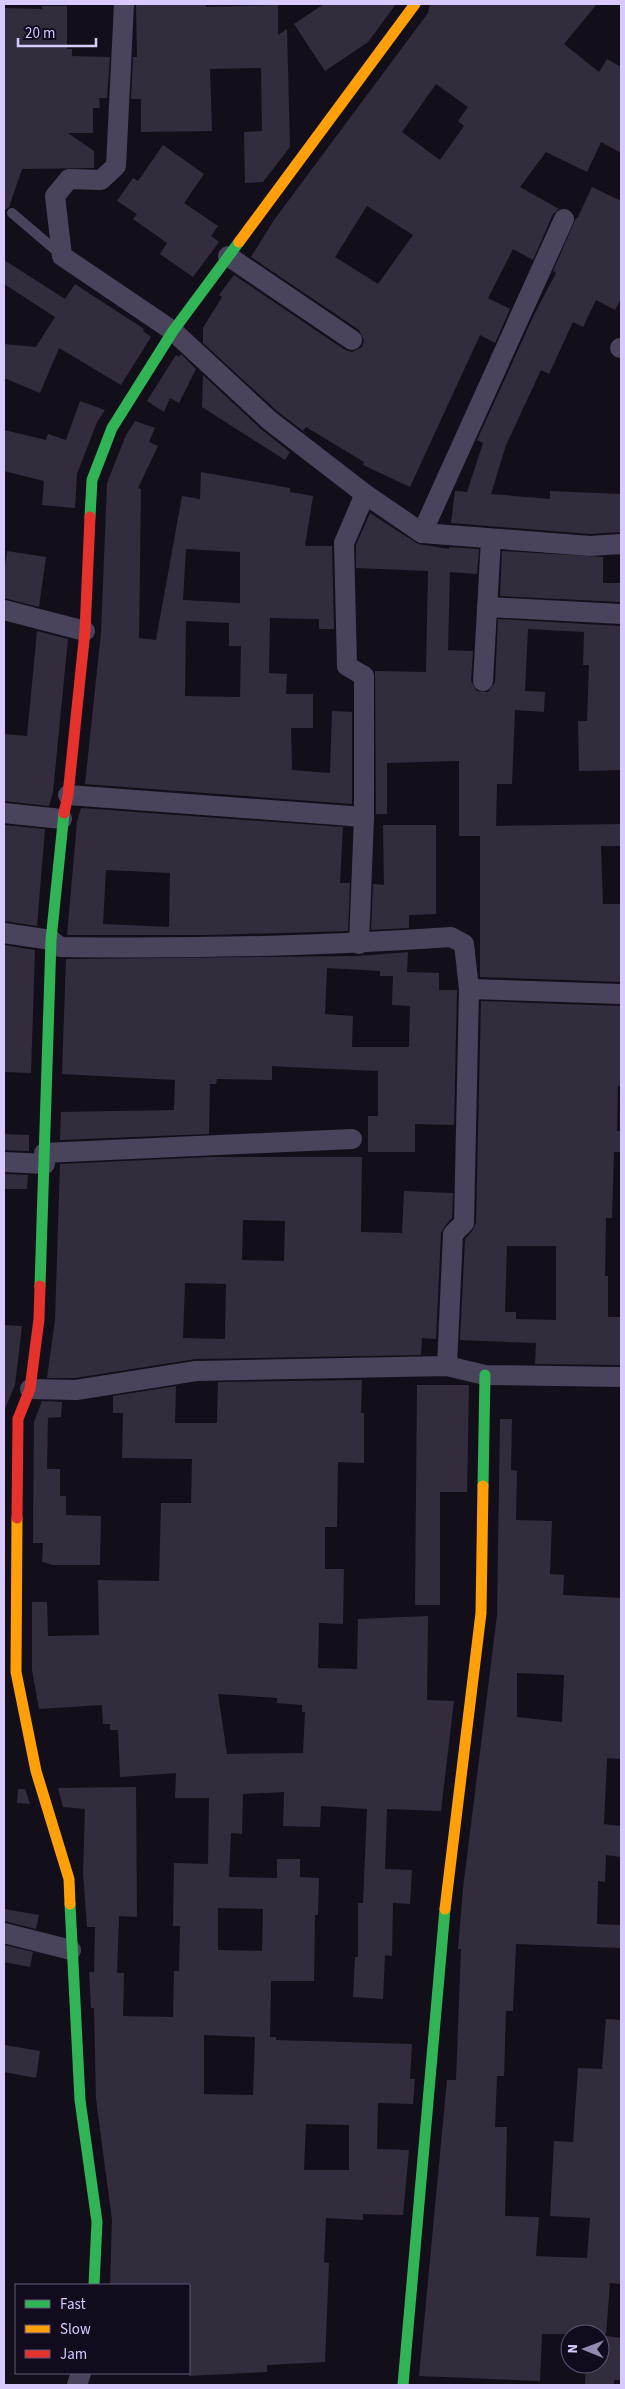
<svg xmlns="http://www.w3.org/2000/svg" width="625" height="2389" viewBox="0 0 625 2389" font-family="'Source Sans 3',sans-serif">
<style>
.building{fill:#322c3d;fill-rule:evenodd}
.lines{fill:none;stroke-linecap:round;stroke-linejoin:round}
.lane{stroke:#49445b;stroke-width:10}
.street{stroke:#49445b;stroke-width:20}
.fast{stroke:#30b455;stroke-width:11}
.slow{stroke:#ff9f0a;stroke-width:11}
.jam{stroke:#e5322d;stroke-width:11}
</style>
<rect width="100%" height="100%" fill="#130f1a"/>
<!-- building -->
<g class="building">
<path d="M 136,4 L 206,4 L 206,7 L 278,5 L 278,35 L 287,29 L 290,147 L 263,182 L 245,183 L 244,132 L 262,131 L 261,68 L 210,69 L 212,131 L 141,132 L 141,99 L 131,99 L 133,57 L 137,57 Z"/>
<path d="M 324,4 L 396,4 L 368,42 L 325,71 L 294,24 Z"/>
<path d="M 430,4 L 597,4 L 564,44 L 599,72 L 607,59 L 621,67 L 621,153 L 601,142 L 587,172 L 546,152 L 520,187 L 559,209 L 553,214 L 533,260 L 513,249 L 488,298 L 510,309 L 495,343 L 480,335 L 410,487 L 363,465 L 364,462 L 306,427 L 303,431 L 277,411 L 203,343 L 203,328 L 222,297 L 219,295 L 234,275 L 345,350 L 352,352 L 362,347 L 364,340 L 359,330 L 251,257 L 274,220 L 428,13 ZM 436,84 L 468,107 L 458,121 L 464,126 L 440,160 L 402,132 ZM 367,206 L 413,235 L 378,284 L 335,257 Z"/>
<path d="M 42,6 L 67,6 L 67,49 L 72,49 L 72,56 L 110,57 L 107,98 L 99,98 L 100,108 L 93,108 L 93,133 L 68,133 L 94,151 L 94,168 L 22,169 L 9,207 L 4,211 L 4,8 L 42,9 Z"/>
<path d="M 163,145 L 204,174 L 184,203 L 218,226 L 211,236 L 219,242 L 193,277 L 160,254 L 167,243 L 133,219 L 137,214 L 117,201 L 133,178 L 138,181 Z"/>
<path d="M 592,187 L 621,201 L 621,299 L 615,310 L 596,300 L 583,327 L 573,322 L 549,374 L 541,370 L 506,445 L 491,494 L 550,499 L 550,491 L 621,494 L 621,532 L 590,534 L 451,523 L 455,491 L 467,492 L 483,443 L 477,440 L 534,315 L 556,273 L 553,271 L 576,218 L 577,219 Z"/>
<path d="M 4,260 L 65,299 L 75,284 L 144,329 L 143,331 L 151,337 L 121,385 L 59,348 L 40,393 L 4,378 L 4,344 L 36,347 L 55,317 L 4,284 Z"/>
<path d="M 181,354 L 196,369 L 179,403 L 170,398 L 164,412 L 147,401 L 176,355 L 179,357 Z"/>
<path d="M 203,375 L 261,429 L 290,452 L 285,460 L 202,407 Z"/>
<path d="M 80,401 L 105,410 L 97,422 L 77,474 L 75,508 L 42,505 L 44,481 L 4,471 L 4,430 L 46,440 L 48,434 L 66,440 Z"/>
<path d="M 135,421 L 155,428 L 149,442 L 158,446 L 138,488 L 141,489 L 139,638 L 156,640 L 182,496 L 200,499 L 201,472 L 290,488 L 290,492 L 313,496 L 305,546 L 332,546 L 334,629 L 319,629 L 319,619 L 270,618 L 269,673 L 287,674 L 286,694 L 313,694 L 313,728 L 291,728 L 292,770 L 330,773 L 332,711 L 352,712 L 352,804 L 85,784 L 101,633 L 107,483 L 126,435 ZM 186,549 L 240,552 L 240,603 L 183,600 ZM 186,621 L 229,623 L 229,646 L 241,646 L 240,697 L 185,696 Z"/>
<path d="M 370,513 L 418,544 L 449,549 L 449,547 L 479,549 L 477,574 L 450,572 L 448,650 L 473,651 L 471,681 L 477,691 L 488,692 L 495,682 L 498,619 L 620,626 L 621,770 L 579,771 L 578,721 L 587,721 L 589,665 L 583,665 L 584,632 L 528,629 L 525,691 L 545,692 L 544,712 L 515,710 L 512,784 L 497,784 L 496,826 L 621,824 L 621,846 L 601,846 L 603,904 L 621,904 L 621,982 L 480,977 L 480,836 L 459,836 L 459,761 L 387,763 L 387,814 L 376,814 L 375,671 L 426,672 L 428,571 L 356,568 L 356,545 Z"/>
<path d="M 7,551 L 46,557 L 39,607 L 4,598 L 4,573 Z"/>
<path d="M 502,551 L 603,557 L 603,583 L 621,583 L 621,602 L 500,596 Z"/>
<path d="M 37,631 L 68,639 L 53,792 L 49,806 L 4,801 L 4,734 L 27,736 Z"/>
<path d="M 81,808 L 343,827 L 340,883 L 350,883 L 348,931 L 206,935 L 67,935 L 77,822 ZM 106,870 L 170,873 L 169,927 L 103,924 Z"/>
<path d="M 4,825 L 45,829 L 37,926 L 4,921 Z"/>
<path d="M 383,825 L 436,825 L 436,914 L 409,915 L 409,928 L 371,930 L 373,884 L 384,885 Z"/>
<path d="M 4,945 L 35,950 L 31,1073 L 4,1072 Z"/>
<path d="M 408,952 L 407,972 L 439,973 L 439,990 L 457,990 L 454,1125 L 415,1124 L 415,1152 L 368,1152 L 368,1116 L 378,1116 L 378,1071 L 289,1067 L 272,1066 L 272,1080 L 217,1079 L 216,1084 L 210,1084 L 209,1134 L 60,1140 L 61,1112 L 174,1110 L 175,1080 L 62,1074 L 66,959 L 359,956 ZM 327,968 L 380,971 L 380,976 L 393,976 L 392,1005 L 410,1006 L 409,1047 L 352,1047 L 353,1016 L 325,1014 Z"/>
<path d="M 481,1001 L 621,1006 L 621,1086 L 618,1086 L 617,1131 L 621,1131 L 621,1152 L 614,1152 L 612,1218 L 606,1218 L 605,1276 L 608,1276 L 608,1317 L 621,1317 L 621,1365 L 535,1364 L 536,1343 L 460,1340 L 465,1239 L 472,1231 L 476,1223 ZM 507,1246 L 556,1246 L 556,1320 L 516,1319 L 516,1312 L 505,1312 Z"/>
<path d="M 4,1134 L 29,1135 L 29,1151 L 4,1150 Z"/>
<path d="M 210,1157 L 362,1157 L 361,1232 L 402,1233 L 404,1191 L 453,1193 L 452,1218 L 445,1226 L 441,1233 L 436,1339 L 422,1338 L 421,1355 L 196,1359 L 75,1378 L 47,1378 L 55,1320 L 60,1164 ZM 243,1220 L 285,1221 L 284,1261 L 242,1260 ZM 185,1283 L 226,1284 L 225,1339 L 183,1338 Z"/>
<path d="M 4,1174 L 28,1175 L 27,1189 L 4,1189 Z"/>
<path d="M 4,1325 L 22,1326 L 15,1385 L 4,1411 Z"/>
<path d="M 362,1380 L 361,1413 L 364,1413 L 364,1463 L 338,1462 L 337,1527 L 325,1527 L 325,1569 L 344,1569 L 343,1624 L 319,1623 L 318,1668 L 357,1669 L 358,1619 L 428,1616 L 427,1700 L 454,1701 L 441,1811 L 387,1809 L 385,1869 L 412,1870 L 410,1904 L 393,1903 L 392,1956 L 385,1955 L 383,1999 L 353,1997 L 355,1957 L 358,1957 L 358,1903 L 363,1903 L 367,1809 L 321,1806 L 320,1827 L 283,1826 L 284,1792 L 243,1794 L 242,1834 L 231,1833 L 229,1877 L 277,1878 L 277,1859 L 300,1859 L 300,1877 L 319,1878 L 318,1915 L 315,1915 L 314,1981 L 271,1981 L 270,2037 L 276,2037 L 276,2040 L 412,2044 L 410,2079 L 415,2079 L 413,2104 L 378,2103 L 377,2149 L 409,2150 L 403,2215 L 363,2214 L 363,2220 L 326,2218 L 324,2262 L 329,2263 L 325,2362 L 267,2365 L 267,2372 L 189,2376 L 189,2285 L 110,2285 L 112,2220 L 96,2099 L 94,2008 L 91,2008 L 89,1972 L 94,1972 L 95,1927 L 87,1927 L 83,1873 L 85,1809 L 63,1807 L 58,1788 L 136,1787 L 137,1917 L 119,1916 L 117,1973 L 124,1973 L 123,2016 L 173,2017 L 174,1971 L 179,1971 L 180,1926 L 173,1926 L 174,1863 L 208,1864 L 209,1798 L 175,1798 L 176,1773 L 120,1777 L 118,1730 L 110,1730 L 110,1724 L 103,1724 L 102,1705 L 39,1709 L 32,1670 L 32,1602 L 47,1602 L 48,1636 L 99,1635 L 98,1580 L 159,1581 L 161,1503 L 191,1503 L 192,1459 L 122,1458 L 123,1413 L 113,1413 L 113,1396 L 176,1386 L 175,1423 L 217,1423 L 218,1382 ZM 218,1694 L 277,1698 L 277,1703 L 302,1705 L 302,1712 L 305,1712 L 303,1753 L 227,1754 ZM 218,1908 L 263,1909 L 262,1951 L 218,1950 ZM 204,2035 L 255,2037 L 253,2095 L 204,2094 ZM 306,2124 L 349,2125 L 349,2170 L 304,2170 Z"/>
<path d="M 417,1385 L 469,1385 L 467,1492 L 440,1492 L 440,1605 L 415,1605 Z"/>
<path d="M 42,1401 L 62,1402 L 61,1417 L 48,1418 L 47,1469 L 60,1469 L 60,1496 L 66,1496 L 66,1515 L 101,1516 L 100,1565 L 53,1565 L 42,1562 L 43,1543 L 33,1543 L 34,1422 Z"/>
<path d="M 500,1419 L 512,1419 L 511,1470 L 517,1471 L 516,1520 L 552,1521 L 550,1574 L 564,1575 L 563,1595 L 621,1598 L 621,1759 L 607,1758 L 604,1824 L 621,1826 L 621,1857 L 606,1855 L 605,1882 L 598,1881 L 597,1924 L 621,1925 L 621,1948 L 516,1944 L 513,2011 L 506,2011 L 504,2076 L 497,2076 L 495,2127 L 507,2127 L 505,2216 L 539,2217 L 536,2256 L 587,2258 L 590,2218 L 550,2216 L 554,2141 L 573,2142 L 578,2068 L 602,2069 L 606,2019 L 621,2020 L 621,2284 L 610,2283 L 606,2334 L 542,2334 L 540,2381 L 419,2376 L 447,2080 L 456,2080 L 461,1949 L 458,1949 L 463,1889 L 497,1615 ZM 517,1673 L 564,1675 L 562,1722 L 517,1717 Z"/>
<path d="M 18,1789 L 25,1789 L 30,1804 L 17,1803 Z"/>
<path d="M 4,1909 L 39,1915 L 36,1929 L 4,1921 Z"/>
<path d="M 4,1945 L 33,1952 L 30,1967 L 4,1962 Z"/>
<path d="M 4,2045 L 40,2051 L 36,2078 L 4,2072 Z"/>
<path d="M 600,2335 L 621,2338 L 620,2380 L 614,2380 L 614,2385 L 585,2385 L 586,2364 L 600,2364 Z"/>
</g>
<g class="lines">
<!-- lane -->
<path class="lane" d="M 12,213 L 60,254"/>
<!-- street -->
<g class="street">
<path d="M 124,4 L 116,166 L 101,180 L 69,179 L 55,196 L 62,256 L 173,331 L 269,420 L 365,494 L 422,533 L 590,546 L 621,544"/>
<path d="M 228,256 L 352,340"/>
<path d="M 620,348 L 621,348"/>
<path d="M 422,533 L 564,219"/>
<path d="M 487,607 L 621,614"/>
<path d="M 4,610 L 85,631"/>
<path d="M 483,681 L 491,539"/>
<path d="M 68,795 L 364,817"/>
<path d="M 4,813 L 62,819"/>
<path d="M 4,933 L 51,940 L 60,947 C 190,949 321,946 451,937 L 464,944 L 469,989 L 464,1223 L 453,1234 L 447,1366"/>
<path d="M 359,944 L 364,817 L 364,676 L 347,666 L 344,543 L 365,494"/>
<path d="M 469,989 L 621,994"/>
<path d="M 44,1153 L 352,1139"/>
<path d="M 4,1162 L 45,1164"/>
<path d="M 30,1389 L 76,1390 L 196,1371 L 447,1366 L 485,1375 L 621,1377"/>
<path d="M 4,1933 L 71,1950"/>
<path d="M 77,2385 L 81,2373"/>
</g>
<!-- fast -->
<g class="fast">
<path d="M 90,517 L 92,480 L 112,428 L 173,331 L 239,242"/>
<path d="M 40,1286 L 51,940 L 64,813"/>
<path d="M 483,1486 L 485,1375"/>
<path d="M 70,1904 L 80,2100 L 97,2222 L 94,2285"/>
<path d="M 403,2385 L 445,1909"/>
</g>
<!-- slow -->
<g class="slow">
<path d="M 239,242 L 415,4"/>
<path d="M 17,1518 L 16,1672 L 36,1771 L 69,1879 L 70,1904"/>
<path d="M 445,1909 L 481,1613 L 483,1486"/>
</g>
<!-- jam -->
<g class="jam">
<path d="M 64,813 L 68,795 L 85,631 L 90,517"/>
<path d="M 17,1518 L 18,1419 L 30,1389 L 39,1319 L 40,1286"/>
</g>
</g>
<!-- border -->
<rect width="625" height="2389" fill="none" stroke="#d8c9ff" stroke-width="10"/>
<!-- legend -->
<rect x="15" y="2284" width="175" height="90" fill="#120b1e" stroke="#615778"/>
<rect x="25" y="2300" width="25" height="8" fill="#30b455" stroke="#615778"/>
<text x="60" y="2309" font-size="15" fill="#d8c9ff">Fast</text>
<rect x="25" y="2325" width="25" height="8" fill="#ff9f0a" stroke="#615778"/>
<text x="60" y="2334" font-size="15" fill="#d8c9ff">Slow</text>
<rect x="25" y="2350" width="25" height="8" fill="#e5322d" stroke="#615778"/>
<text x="60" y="2359" font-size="15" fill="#d8c9ff">Jam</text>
<!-- north arrow -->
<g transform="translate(585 2349) rotate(271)"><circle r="24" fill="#120b1e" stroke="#615778"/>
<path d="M0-4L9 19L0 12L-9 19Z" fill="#9388af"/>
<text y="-8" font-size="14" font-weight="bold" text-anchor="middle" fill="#d8c9ff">N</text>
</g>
<!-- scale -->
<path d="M18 38v8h78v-8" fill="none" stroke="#d8c9ff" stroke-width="2.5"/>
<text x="25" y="38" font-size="15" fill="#d8c9ff" stroke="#120b1e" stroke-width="4" paint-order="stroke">20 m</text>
</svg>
